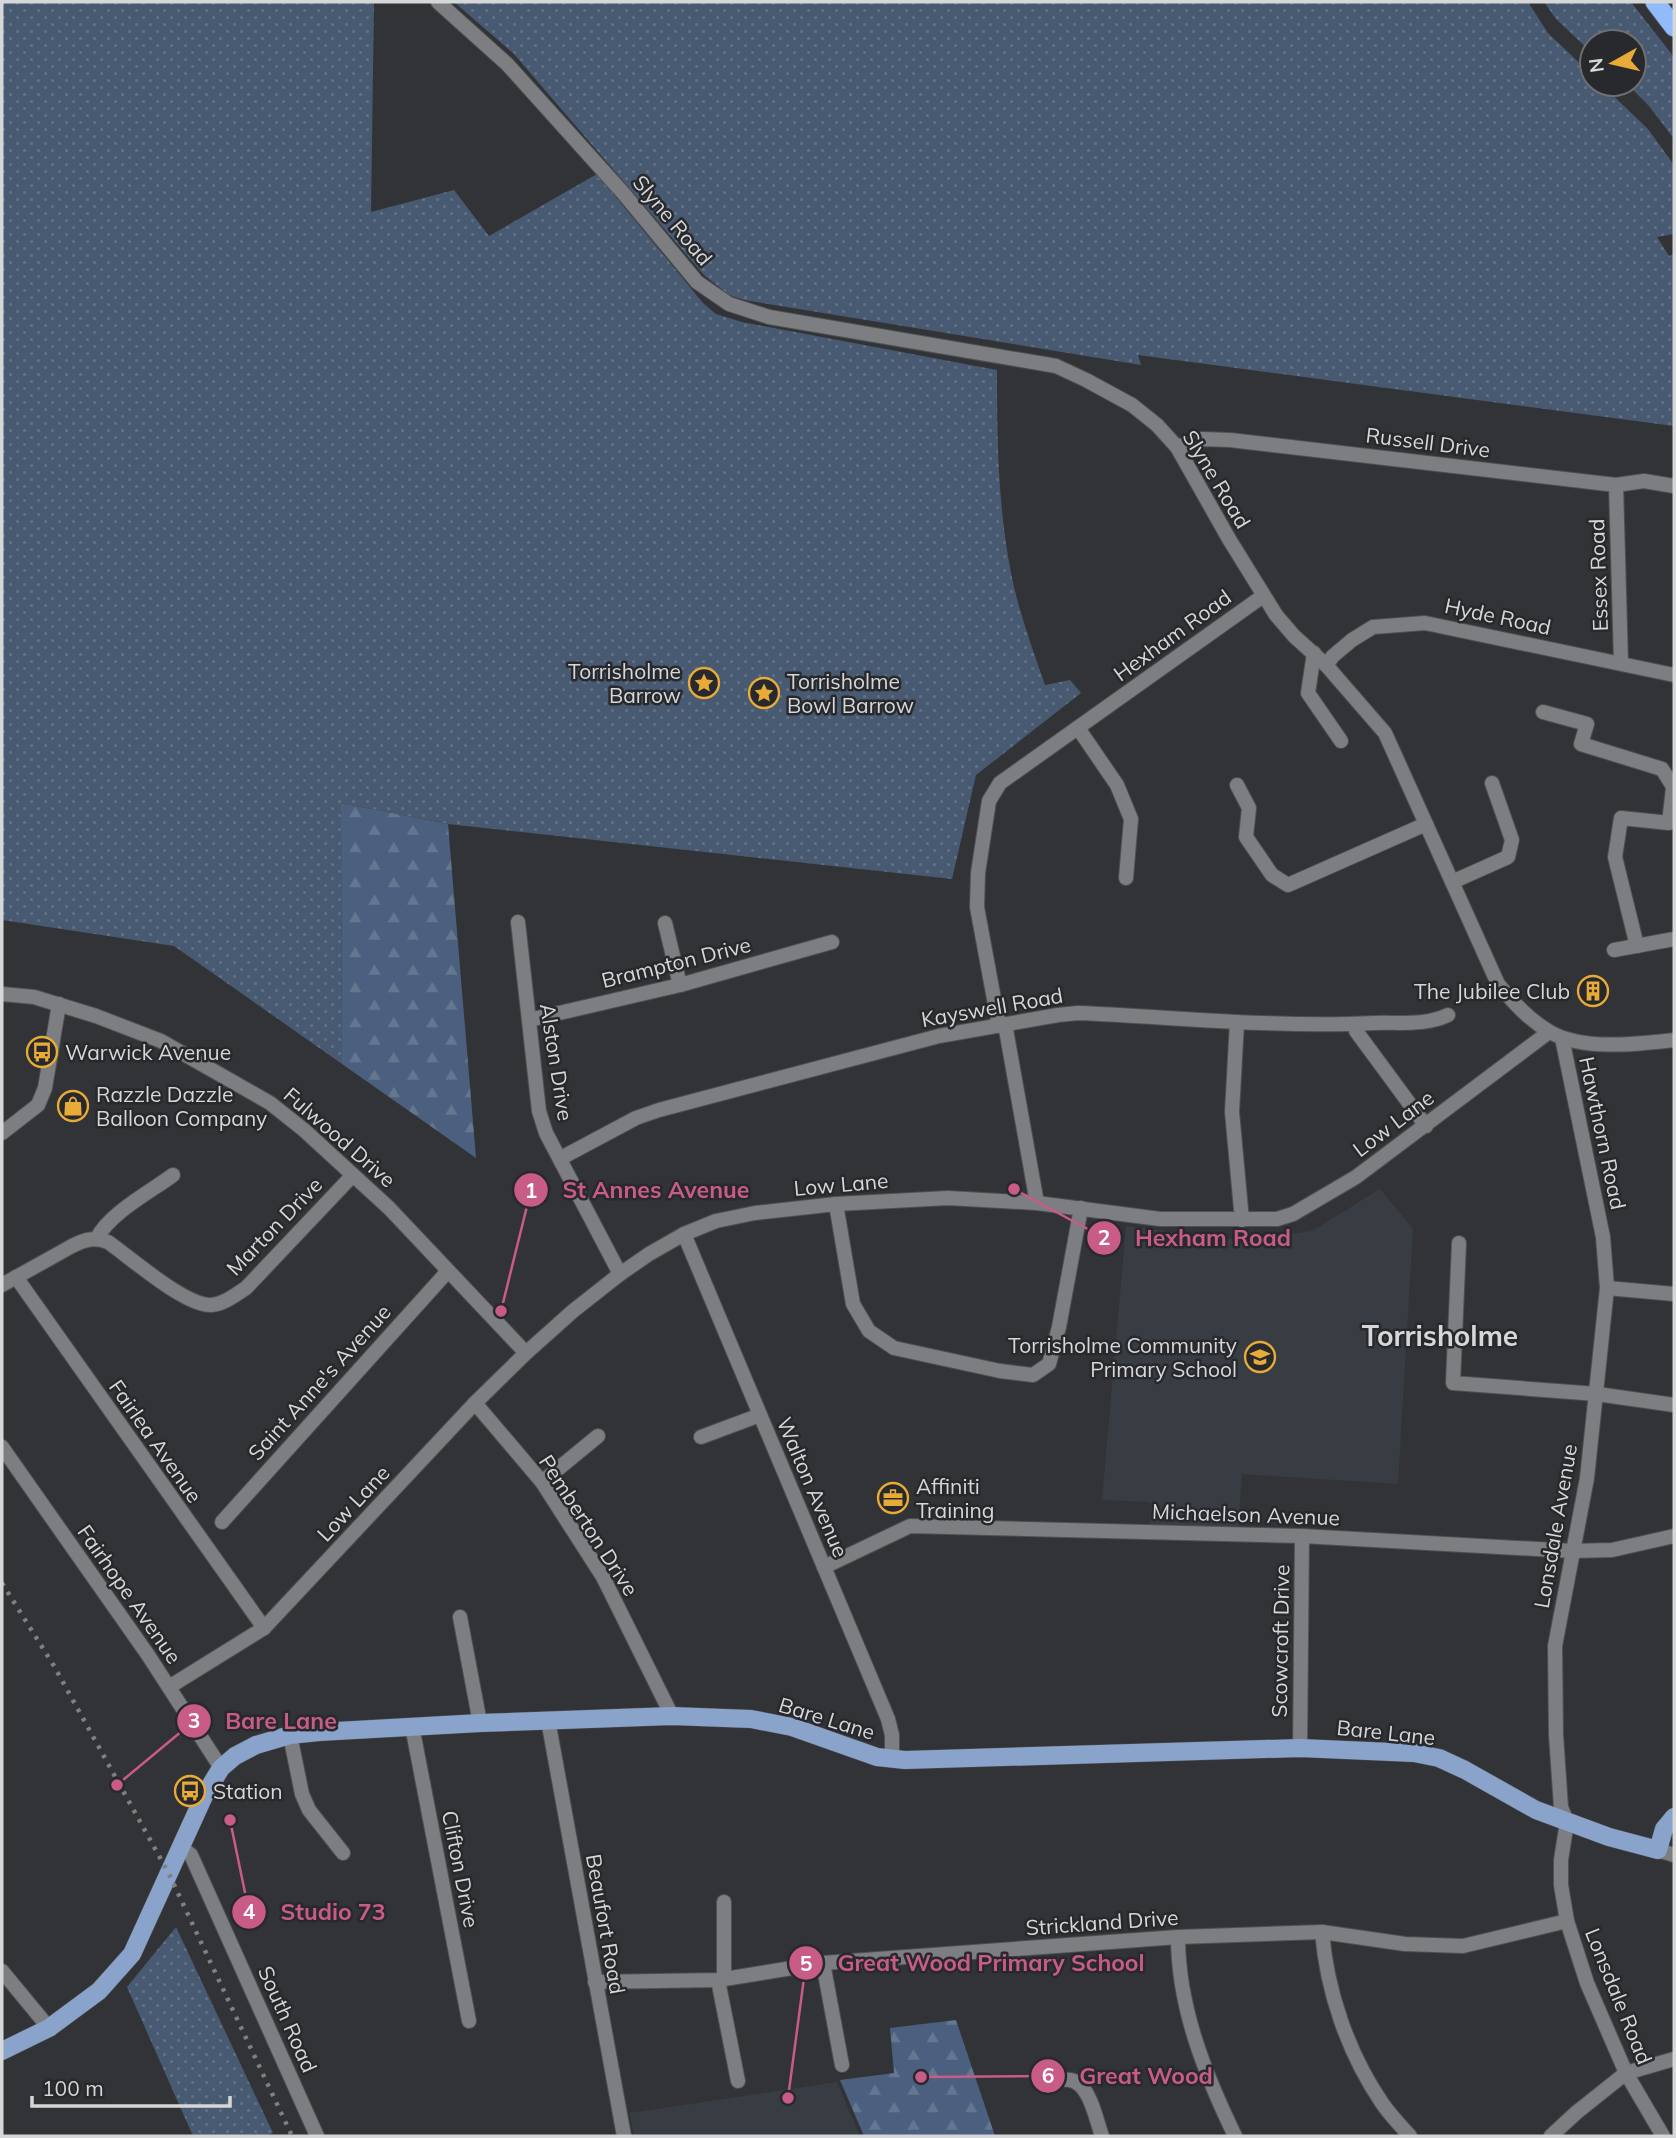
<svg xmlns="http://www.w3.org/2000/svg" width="1676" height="2138" viewBox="0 0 1676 2138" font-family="Mulish,sans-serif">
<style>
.built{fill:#383d44}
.grass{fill:url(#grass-dots)}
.forest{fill:url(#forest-firs)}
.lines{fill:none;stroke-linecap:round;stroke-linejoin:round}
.minor-casing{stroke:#4f5051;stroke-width:16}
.major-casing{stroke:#4f5051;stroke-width:19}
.highway-casing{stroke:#4f5051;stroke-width:21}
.minor{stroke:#7c7e81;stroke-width:14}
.major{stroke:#89a3ca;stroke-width:18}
.highway{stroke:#91bbfa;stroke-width:19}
.rail{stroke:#7f8082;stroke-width:4.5;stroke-dasharray:3.5 7;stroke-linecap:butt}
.labels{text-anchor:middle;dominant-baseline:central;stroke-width:5;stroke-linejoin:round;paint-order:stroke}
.street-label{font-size:21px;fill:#d6d7d8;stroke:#28292c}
.poi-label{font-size:21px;fill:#d6d7d8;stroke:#28292c;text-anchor:start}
.district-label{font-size:28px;font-weight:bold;fill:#d6d7d8;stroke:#28292c}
.leader{fill:none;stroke:#c95b87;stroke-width:2.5}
.callout-dot{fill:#c95b87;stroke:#28292c;stroke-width:2.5}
.mark-label{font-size:21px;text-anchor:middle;font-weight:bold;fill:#fff}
.callout-label{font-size:23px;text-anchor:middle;font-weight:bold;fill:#c95b87;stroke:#28292c;stroke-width:5;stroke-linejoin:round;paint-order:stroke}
</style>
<defs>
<pattern id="grass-dots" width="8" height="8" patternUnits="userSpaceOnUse" patternTransform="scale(1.75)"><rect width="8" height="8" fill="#485972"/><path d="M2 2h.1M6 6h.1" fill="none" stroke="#627085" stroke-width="1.8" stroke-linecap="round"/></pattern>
<pattern id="forest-firs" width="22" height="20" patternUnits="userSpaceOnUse" patternTransform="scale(1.75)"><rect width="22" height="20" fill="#4b607e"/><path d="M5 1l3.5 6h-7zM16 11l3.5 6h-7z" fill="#647690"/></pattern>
</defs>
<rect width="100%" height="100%" fill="#323336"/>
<!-- built -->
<g class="built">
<path d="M 1380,1189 L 1413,1229 L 1398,1484 L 1242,1474 L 1238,1531 L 1150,1528 L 1151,1502 L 1102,1500 L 1126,1226 L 1239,1240 L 1312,1231 Z"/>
<path d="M 837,2082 L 860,2136 L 634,2136 L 630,2113 Z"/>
</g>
<!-- grass -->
<g class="grass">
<path d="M 2,2 L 374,2 L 371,212 L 454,190 L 489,236 L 597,174 L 703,303 L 716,314 L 742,322 L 997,370 C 997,446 998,524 1017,599 C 1025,628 1035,657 1045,685 L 1070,680 L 1081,693 L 976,775 L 952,879 L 448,824 L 341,803 L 342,1064 L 174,946 L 2,920 Z"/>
<path d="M 454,2 L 1528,2 L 1548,33 L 1592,75 L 1592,84 L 1601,84 L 1648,129 L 1674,165 L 1674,234 L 1657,237 L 1669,256 L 1674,254 L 1674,426 L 1138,355 L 1141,365 L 744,300 L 729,295 L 704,275 L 513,53 Z"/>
<path d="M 1544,2 L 1631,2 L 1674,57 L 1674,139 L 1649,106 L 1627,84 L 1634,84 L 1634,42 L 1592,42 L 1592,53 L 1556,19 Z"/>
<path d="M 176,1927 L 273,2133 L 264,2136 L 193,2136 L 127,1987 Z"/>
</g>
<!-- forest -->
<g class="forest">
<path d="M 341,803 L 448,824 L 476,1158 L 342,1064 Z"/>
<path d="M 956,2020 L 995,2136 L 864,2136 L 840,2080 L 894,2073 L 890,2028 Z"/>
</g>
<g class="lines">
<!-- minor casing -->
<g class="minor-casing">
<g id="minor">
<path d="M 438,2 L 507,64 L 624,194 L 697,282 L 729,304 L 769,317 L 1056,366 L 1086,380 L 1132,405 L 1157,425 L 1177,447 L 1229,539 L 1276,615 L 1294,636 L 1326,665 L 1385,733 L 1498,984 C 1513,1002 1529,1020 1550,1032 C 1583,1051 1638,1044 1674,1040"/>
<path d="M 1177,447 L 1202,439 L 1230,440 L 1616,485 L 1644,481 L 1674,486"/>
<path d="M 1616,485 L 1621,663"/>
<path d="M 1314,653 L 1308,693 L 1341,741"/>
<path d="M 1326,665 L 1333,656 L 1352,640 L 1373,627 L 1425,623 L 1674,675"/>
<path d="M 1543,712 L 1587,724 L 1581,744 L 1662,769 L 1674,788"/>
<path d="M 1078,728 L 1117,785 L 1131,819 L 1126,878"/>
<path d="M 1237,785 L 1249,808 L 1246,837 L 1272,875 L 1288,885 L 1426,824"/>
<path d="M 1452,882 L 1508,857 L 1512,840 L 1492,783"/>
<path d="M 518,922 L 539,1111 L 546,1133 L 620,1274"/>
<path d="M 665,923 L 680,985"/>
<path d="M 1637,946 L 1615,857 L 1621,818 L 1669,823 L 1673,788"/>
<path d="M 1614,950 L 1674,939"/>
<path d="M 2,994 L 34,997 L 96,1016 L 161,1041 L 270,1103 L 304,1130 L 389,1208 L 526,1353"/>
<path d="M 529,1020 L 680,985 L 832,942"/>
<path d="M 1237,1022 L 1232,1112 L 1242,1220"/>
<path d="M 1005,1024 L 1037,1203"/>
<path d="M 1355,1025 L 1356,1031 L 1426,1126"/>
<path d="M 999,1026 L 977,907 L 978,873 L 989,801 L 1000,783 L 1263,596"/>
<path d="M 1562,1038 L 1603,1237 L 1607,1288 L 1587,1478 L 1555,1646 L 1556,1735 L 1561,1807 L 1567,1822 L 1561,1860 L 1561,1885 L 1567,1921 L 1587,1983 L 1626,2073 L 1663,2136"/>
<path d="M 2,1133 L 38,1105 L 45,1088 L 59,1004"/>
<path d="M 561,1158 L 636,1118 L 659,1110 L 939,1036 L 1058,1015 L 1078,1013 C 1176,1017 1275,1028 1374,1023 C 1399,1022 1425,1026 1448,1015"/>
<path d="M 836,1204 L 853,1304 L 869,1331 L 894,1348 L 1000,1371 L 1033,1375 L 1049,1364 L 1059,1327 L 1081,1208"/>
<path d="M 684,1234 L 888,1719 L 892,1735 L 892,1759"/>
<path d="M 97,1238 C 110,1213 150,1192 173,1175"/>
<path d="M 1459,1243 L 1453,1383 L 1597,1394 L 1674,1405"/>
<path d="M 16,1277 L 264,1628"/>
<path d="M 2,1285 L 72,1246 C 86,1239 94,1237 108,1242 C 131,1258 185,1306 211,1305 C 224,1304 235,1295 246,1288 L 353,1175"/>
<path d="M 1607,1288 L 1674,1294"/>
<path d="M 475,1403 L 542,1482 L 603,1577 L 672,1716"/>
<path d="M 701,1437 L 760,1415"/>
<path d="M 2,1447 L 148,1655 L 221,1768"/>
<path d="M 542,1482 L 598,1436"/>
<path d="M 222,1522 L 448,1271"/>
<path d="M 824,1567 L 910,1526 L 1302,1536 L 1572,1551 L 1612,1550 L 1674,1536"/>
<path d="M 460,1617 L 480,1723"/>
<path d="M 169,1687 L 264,1628 L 475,1403 L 526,1353 L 573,1311 L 620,1274 L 649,1254 L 684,1234 L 716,1221 L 755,1213 L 836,1204 L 948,1198 L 1037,1203 L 1160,1219 L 1277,1219 L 1293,1214 L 1356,1177 L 1549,1032"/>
<path d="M 548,1720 L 624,2136"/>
<path d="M 412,1726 L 469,2021"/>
<path d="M 290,1735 L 302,1794 L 309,1810 L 343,1853"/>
<path d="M 1300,1748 L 1302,1536"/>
<path d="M 181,1847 L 191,1855 L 317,2136"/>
<path d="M 1658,1850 L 1674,1855"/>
<path d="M 724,1902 L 724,1979"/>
<path d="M 1322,1932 C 1327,1992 1348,2053 1382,2103 C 1390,2115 1401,2126 1410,2136"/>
<path d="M 1178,1937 C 1178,2007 1205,2074 1235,2136"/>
<path d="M 823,1963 L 842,2065"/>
<path d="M 2,1971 L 49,2028"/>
<path d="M 718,1980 L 738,2081"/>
<path d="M 595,1982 L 718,1980 L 823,1963 L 1178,1937 L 1322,1932 L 1405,1944 L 1463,1946 L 1567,1921"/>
<path d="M 1053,2080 C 1058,2080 1064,2079 1070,2080 C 1090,2083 1096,2120 1102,2136"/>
<path d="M 1551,2136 L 1577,2112 L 1626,2073 L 1674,2059"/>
</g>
</g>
<!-- major casing -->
<g class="major-casing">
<path id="major" d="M 2,2051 L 49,2028 L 99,1991 L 132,1954 L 204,1796 L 221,1768 L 235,1756 L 256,1745 L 290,1735 L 319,1732 L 480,1723 L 672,1716 L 751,1719 L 792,1727 L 877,1757 L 905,1760 L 1300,1748 L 1414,1753 L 1439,1758 L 1465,1770 L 1536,1810 L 1609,1837 L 1658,1850 L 1664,1829 L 1674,1817"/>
</g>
<!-- highway casing -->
<g class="highway-casing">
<path id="highway" d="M 1655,2 L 1674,27"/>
</g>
<!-- minor -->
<use href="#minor" class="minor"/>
<!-- major -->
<use href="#major" class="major"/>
<!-- highway -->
<use href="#highway" class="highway"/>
<!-- rail -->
<path class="rail" d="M 2,1583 L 54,1666 L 169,1874 L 292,2136"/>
</g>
<!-- icons -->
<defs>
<g id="sight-ring" transform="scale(1.575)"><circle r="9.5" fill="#28292c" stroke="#e9ab38" stroke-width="1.5"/><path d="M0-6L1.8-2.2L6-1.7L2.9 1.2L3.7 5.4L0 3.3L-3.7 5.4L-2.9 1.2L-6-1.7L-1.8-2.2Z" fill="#e9ab38"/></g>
<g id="building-ring" transform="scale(1.575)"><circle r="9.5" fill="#28292c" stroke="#e9ab38" stroke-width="1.5"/><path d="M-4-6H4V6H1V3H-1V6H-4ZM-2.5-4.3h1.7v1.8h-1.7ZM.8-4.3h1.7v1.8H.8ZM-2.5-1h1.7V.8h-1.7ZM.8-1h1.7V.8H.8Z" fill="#e9ab38"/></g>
<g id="bus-ring" transform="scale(1.575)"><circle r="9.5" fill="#28292c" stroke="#e9ab38" stroke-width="1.5"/><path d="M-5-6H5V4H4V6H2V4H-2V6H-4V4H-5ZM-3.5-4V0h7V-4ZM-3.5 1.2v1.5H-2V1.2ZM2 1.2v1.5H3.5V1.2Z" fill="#e9ab38"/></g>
<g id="shop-ring" transform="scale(1.575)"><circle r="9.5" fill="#28292c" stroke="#e9ab38" stroke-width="1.5"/><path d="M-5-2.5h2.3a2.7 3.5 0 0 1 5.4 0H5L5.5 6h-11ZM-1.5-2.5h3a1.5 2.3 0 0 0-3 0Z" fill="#e9ab38"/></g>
<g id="school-ring" transform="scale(1.575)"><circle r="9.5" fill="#28292c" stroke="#e9ab38" stroke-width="1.5"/><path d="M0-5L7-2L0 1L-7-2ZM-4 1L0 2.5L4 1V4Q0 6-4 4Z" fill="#e9ab38"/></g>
<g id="office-ring" transform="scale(1.575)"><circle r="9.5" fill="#28292c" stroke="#e9ab38" stroke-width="1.5"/><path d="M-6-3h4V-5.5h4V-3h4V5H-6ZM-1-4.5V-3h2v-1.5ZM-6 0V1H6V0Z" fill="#e9ab38"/></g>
</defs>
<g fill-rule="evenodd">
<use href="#sight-ring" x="704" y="683"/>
<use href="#sight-ring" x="764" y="693"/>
<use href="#building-ring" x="1593" y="991"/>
<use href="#bus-ring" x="42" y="1052"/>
<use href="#shop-ring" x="73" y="1106"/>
<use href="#school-ring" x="1260" y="1357"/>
<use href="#office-ring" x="893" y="1498"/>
<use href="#bus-ring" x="190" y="1791"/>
</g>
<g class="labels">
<!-- street labels -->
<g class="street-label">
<text transform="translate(673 220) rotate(50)">Slyne Road</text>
<text transform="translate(1428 442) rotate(7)">Russell Drive</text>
<text transform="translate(1217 479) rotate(59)">Slyne Road</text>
<text transform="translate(1598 575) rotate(-92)">Essex Road</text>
<text transform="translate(1498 616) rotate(12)">Hyde Road</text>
<text transform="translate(1172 635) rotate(-36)">Hexham Road</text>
<text transform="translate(676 962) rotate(-14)">Brampton Drive</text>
<text transform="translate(992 1007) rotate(-10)">Kayswell Road</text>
<text transform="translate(557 1062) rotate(81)">Alston Drive</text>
<text transform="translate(1393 1123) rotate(-37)">Low Lane</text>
<text transform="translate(1603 1133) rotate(78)">Hawthorn Road</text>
<text transform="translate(340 1137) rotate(41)">Fulwood Drive</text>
<text transform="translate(841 1184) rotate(-5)">Low Lane</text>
<text transform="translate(274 1226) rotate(-46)">Marton Drive</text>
<text transform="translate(319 1382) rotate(-48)">Saint Anne's Avenue</text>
<text transform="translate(156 1441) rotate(55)">Fairlea Avenue</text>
<text transform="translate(813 1487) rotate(67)">Walton Avenue</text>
<text transform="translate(353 1503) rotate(-47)">Low Lane</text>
<text transform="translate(1246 1514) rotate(2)">Michaelson Avenue</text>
<text transform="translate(589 1525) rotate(57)">Pemberton Drive</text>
<text transform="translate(1555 1526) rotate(-80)">Lonsdale Avenue</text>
<text transform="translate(130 1594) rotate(55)">Fairhope Avenue</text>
<text transform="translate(1280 1641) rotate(-89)">Scowcroft Drive</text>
<text transform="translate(827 1718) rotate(17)">Bare Lane</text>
<text transform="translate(1386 1732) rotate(6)">Bare Lane</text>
<text transform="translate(461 1869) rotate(79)">Clifton Drive</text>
<text transform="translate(1102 1922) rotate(-4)">Strickland Drive</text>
<text transform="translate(606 1924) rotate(80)">Beaufort Road</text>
<text transform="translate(1619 1996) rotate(68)">Lonsdale Road</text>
<text transform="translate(288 2019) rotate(66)">South Road</text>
</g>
<!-- poi labels -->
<g class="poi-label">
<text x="681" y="671" text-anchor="end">Torrisholme<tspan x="681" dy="24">Barrow</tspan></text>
<text x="787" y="681">Torrisholme<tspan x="787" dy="24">Bowl Barrow</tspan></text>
<text x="1570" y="991" text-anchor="end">The Jubilee Club</text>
<text x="65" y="1052">Warwick Avenue</text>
<text x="96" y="1094">Razzle Dazzle<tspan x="96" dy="24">Balloon Company</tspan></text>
<text x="1237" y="1345" text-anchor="end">Torrisholme Community<tspan x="1237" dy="24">Primary School</tspan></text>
<text x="916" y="1486">Affiniti<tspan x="916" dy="24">Training</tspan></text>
<text x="213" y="1791">Station</text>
</g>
<!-- district labels -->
<g class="district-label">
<text x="1440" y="1335">Torrisholme</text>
</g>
</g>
<!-- callouts -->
<path class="leader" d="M501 1311L531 1190M1014 1189L1104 1238M117 1785L194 1721M230 1820L249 1912M788 2098L806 1963M921 2077L1048 2076"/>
<g class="callout-dot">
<circle cx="501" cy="1311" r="7"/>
<circle cx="1014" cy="1189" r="7"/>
<circle cx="117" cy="1785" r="7"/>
<circle cx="230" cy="1820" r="7"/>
<circle cx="788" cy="2098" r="7"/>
<circle cx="921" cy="2077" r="7"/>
<circle cx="531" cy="1190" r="18"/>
<circle cx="1104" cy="1238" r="18"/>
<circle cx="194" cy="1721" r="18"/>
<circle cx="249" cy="1912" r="18"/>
<circle cx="806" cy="1963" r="18"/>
<circle cx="1048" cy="2076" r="18"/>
</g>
<g class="mark-label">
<text x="531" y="1198">1</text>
<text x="1104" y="1245">2</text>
<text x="194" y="1728">3</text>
<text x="249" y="1919">4</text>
<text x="806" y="1971">5</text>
<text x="1048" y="2083">6</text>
</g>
<g class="callout-label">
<text x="656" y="1198">St Annes Avenue</text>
<text x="1213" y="1246">Hexham Road</text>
<text x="281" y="1729">Bare Lane</text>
<text x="333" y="1920">Studio 73</text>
<text x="991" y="1971">Great Wood Primary School</text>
<text x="1146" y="2084">Great Wood</text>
</g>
<!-- border -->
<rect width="1676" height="2138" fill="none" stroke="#d6d7d8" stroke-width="7"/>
<!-- north arrow -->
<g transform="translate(1613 63) rotate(262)"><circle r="33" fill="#28292c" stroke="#6e6f71" stroke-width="2"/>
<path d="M0-5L12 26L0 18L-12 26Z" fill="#e9ab38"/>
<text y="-10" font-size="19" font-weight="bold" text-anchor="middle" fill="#d6d7d8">N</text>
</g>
<!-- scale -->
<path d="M32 2096v10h198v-10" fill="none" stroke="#d6d7d8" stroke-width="3.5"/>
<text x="42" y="2096" font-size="21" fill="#d6d7d8" stroke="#28292c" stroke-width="5" paint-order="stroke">100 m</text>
</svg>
